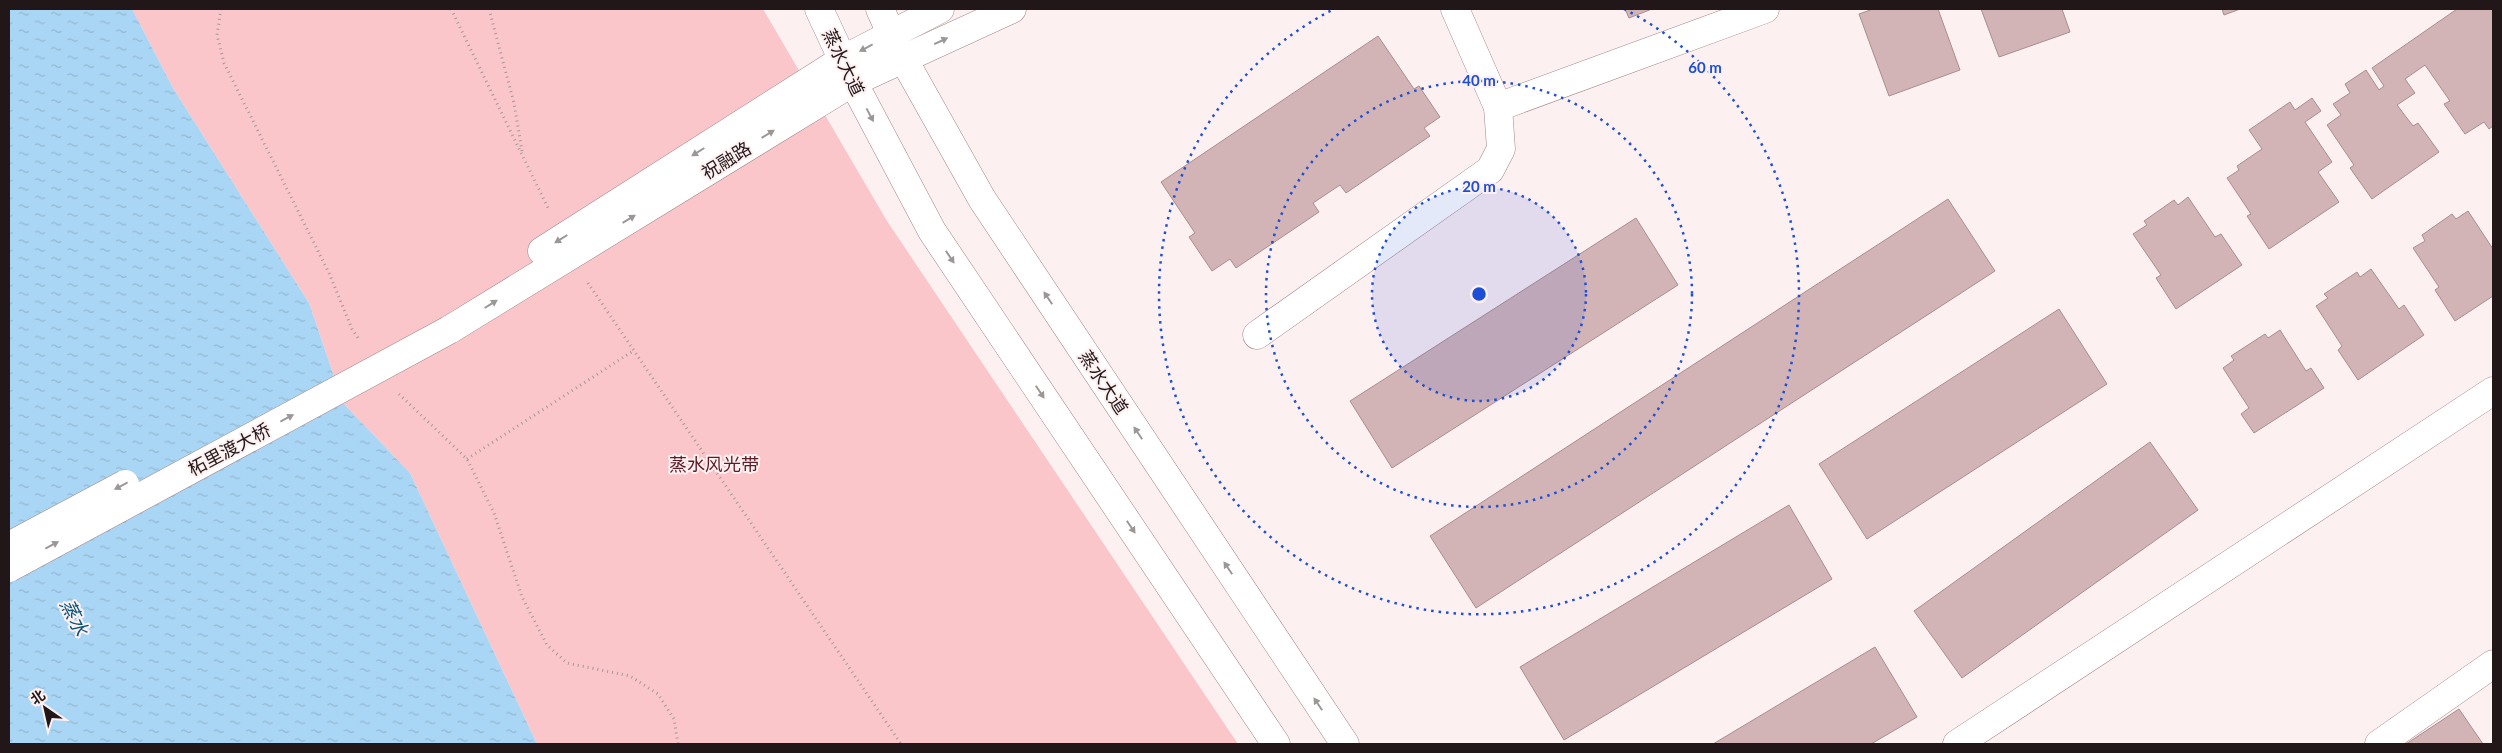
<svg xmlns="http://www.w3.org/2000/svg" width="2502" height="753" viewBox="0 0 2502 753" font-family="Lato,'Noto Sans SC',sans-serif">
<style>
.green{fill:#fac6c9}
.water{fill:url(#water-ripples)}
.building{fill:#d3b4b6;stroke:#aa8d8e}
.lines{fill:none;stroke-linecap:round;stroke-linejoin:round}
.minor-casing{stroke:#a38587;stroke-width:29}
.secondary-casing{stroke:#a38587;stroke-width:29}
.primary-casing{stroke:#a38587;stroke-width:29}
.path{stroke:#a5999a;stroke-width:3;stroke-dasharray:1 4;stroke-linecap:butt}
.minor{stroke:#fff;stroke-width:28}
.secondary{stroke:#fff;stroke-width:28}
.primary{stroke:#fff;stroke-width:28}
.secondary-bridge-casing{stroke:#a38587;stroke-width:29;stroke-linecap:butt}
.secondary-bridge{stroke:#fff;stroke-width:28}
.oneway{fill:#9c9797}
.ring{fill:none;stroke:#1d4ed8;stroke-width:2.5;stroke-dasharray:2.5 5}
.labels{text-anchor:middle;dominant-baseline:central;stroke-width:4;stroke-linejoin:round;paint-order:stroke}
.street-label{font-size:18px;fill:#221718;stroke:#fdf0f1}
.park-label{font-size:18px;fill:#5c1c27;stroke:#fdf0f1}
.water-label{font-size:19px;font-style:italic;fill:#07547b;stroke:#fdf0f1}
.centre{fill:#1d4ed8;stroke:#fdf0f1;stroke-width:2.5}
.ring-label{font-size:15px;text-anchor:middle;font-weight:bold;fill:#1d4ed8;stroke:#fdf0f1;stroke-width:4;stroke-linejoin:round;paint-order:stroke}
</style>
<defs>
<pattern id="water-ripples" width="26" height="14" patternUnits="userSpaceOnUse" patternTransform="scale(1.25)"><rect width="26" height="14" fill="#aad6f5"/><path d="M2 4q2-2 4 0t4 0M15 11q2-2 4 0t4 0" fill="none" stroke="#92b7d1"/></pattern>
</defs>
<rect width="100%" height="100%" fill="#fdf0f1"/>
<!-- green -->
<path class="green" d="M 132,9 L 763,9 L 887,221 L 1238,744 L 537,744 L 410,473 L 343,403 L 309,303 L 173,88 Z"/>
<!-- water -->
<path class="water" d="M 9,9 L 132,9 L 173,88 L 309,303 L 343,403 L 410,473 L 537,744 L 9,744 Z"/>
<!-- building -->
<g class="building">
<path d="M 1625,9 L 1652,9 L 1629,18 Z"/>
<path d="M 1873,9 L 1938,9 L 1960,70 L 1889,96 L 1859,14 Z"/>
<path d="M 1981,9 L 2062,9 L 2070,32 L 1999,57 Z"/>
<path d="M 2222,9 L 2240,9 L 2224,15 Z"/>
<path d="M 2457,9 L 2493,9 L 2493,126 L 2489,129 L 2484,122 L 2465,134 L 2444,104 L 2450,101 L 2425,65 L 2405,79 L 2415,93 L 2397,105 L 2413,126 L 2418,123 L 2439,152 L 2372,199 L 2350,168 L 2354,165 L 2327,125 L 2341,115 L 2333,104 L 2350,93 L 2345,84 L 2366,70 L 2379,90 L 2384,86 L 2372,68 Z"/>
<path d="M 1378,36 L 1414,89 L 1419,86 L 1440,117 L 1424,128 L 1430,136 L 1346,193 L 1340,185 L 1313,203 L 1319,212 L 1236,268 L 1230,259 L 1212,271 L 1189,237 L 1195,233 L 1161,182 Z"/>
<path d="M 2312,98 L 2321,111 L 2305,122 L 2332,162 L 2318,172 L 2339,202 L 2269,249 L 2247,216 L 2251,214 L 2227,178 L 2239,170 L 2237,166 L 2262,149 L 2249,130 L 2290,102 L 2295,110 Z"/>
<path d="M 2188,197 L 2215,237 L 2221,234 L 2242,265 L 2176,309 L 2156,278 L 2161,275 L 2133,234 L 2147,225 L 2144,221 L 2174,200 L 2178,205 Z"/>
<path d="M 1948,199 L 1995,271 L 1476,608 L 1430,536 Z"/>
<path d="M 2468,211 L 2493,249 L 2493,296 L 2455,321 L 2435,290 L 2439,287 L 2413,248 L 2425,241 L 2422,235 L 2452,214 L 2456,219 Z"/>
<path d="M 1636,218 L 1678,285 L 1392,468 L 1350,401 Z"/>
<path d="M 2371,269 L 2399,309 L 2404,305 L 2424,335 L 2358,380 L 2338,350 L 2342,346 L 2316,306 L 2328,298 L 2324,294 L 2357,272 L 2360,277 Z"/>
<path d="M 2059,309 L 2107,384 L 1867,539 L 1819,464 Z"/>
<path d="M 2280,330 L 2306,371 L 2311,368 L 2324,388 L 2254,433 L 2241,414 L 2249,408 L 2223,368 L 2234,360 L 2231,356 L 2265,334 L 2268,338 Z"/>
<path d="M 2150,442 L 2198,510 L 1962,678 L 1914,611 Z"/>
<path d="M 1789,505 L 1832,579 L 1564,740 L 1520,667 Z"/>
<path d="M 1875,647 L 1917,717 L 1871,744 L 1713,744 Z"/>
<path d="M 2459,709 L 2483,744 L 2406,744 Z"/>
</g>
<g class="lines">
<!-- minor casing -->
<g class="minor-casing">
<g id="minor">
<path d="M 1455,9 L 1498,107"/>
<path d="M 1257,335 L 1490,170 L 1501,149 L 1498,107 L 1765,9"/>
<path d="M 1957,744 L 2493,391"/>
<path d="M 2379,744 L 2493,664"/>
</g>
</g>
<!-- secondary casing -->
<g class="secondary-casing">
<g id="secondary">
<path d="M 542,251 L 842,60 L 940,9"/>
<path d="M 449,330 L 853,82 L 1012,9"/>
</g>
</g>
<!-- primary casing -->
<g class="primary-casing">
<g id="primary">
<path d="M 819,9 L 853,82 L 932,231 L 1276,744"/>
<path d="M 880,9 L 899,51 L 982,199 L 1345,744"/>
</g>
</g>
<!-- path -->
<g class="path">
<path d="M 221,9 L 217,35 L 224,63 L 329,273 L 352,329 L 360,341"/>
<path d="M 451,9 L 548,208"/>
<path d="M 489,9 L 514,103 L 522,151"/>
<path d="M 588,283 L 901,744"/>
<path d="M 399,394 L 467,459 L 494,513 L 522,597 L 547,645 L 567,663 L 630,676 L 658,694 L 674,719 L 678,744"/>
<path d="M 467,459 L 633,351"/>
</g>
<!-- minor -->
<use href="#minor" class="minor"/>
<!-- secondary -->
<use href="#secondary" class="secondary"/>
<!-- primary -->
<use href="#primary" class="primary"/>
<!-- secondary-bridge casing -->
<g class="secondary-bridge-casing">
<g id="secondary-bridge">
<path d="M 9,546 L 125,484"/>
<path d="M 9,568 L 449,330"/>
</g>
</g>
<!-- secondary-bridge -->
<use href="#secondary-bridge" class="secondary-bridge"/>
</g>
<!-- one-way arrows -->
<defs><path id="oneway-solid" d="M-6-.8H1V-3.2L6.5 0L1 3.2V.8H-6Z" transform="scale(1.25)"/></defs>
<g class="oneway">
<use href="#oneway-solid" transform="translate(941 41) rotate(-25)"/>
<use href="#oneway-solid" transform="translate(866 48) rotate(152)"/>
<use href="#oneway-solid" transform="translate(870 115) rotate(62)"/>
<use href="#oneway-solid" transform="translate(768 134) rotate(-31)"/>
<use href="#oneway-solid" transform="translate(698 152) rotate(148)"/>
<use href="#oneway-solid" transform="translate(629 219) rotate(-31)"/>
<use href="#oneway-solid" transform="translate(561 239) rotate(148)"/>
<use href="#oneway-solid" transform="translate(950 257) rotate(56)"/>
<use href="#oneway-solid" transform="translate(1048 298) rotate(-124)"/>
<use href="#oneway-solid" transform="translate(491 304) rotate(-32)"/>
<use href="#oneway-solid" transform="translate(1040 392) rotate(56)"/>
<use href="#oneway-solid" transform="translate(287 418) rotate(-28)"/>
<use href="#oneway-solid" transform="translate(1138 433) rotate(-124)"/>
<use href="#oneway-solid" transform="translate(121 486) rotate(152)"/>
<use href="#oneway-solid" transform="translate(1131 527) rotate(56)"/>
<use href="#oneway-solid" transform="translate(52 545) rotate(-28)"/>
<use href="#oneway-solid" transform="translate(1228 568) rotate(-124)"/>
<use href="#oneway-solid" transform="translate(1318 704) rotate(-124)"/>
</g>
<!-- distance rings -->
<circle cx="1479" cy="294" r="107" fill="#1d4ed8" fill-opacity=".12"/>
<g class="ring">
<circle cx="1479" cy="294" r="107"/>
<circle cx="1479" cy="294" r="213"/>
<path d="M1624 9A320 320 0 1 1 1334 9"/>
</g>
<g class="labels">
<!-- street labels -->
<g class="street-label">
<text transform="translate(844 62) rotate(64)">蒸水大道</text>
<text transform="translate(726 160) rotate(-31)">祝融路</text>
<text transform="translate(1104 382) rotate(56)">蒸水大道</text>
<text transform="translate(229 449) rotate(-28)">柘里渡大桥</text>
</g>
<!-- park labels -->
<g class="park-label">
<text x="714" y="464">蒸水风光带</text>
</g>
<!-- water labels -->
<g class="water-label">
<text transform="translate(75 617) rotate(63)">蒸水</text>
</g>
</g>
<circle cx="1479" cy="294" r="8" class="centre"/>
<g class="ring-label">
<text x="1705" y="73">60 m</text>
<text x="1479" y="86">40 m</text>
<text x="1479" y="192">20 m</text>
</g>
<!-- border -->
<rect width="2502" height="753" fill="none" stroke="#221718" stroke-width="20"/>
<!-- north arrow -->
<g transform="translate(45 708) rotate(326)" stroke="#fdf0f1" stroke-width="4" paint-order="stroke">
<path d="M0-4L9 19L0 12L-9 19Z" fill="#221718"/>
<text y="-8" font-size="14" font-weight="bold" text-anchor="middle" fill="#221718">北</text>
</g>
</svg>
